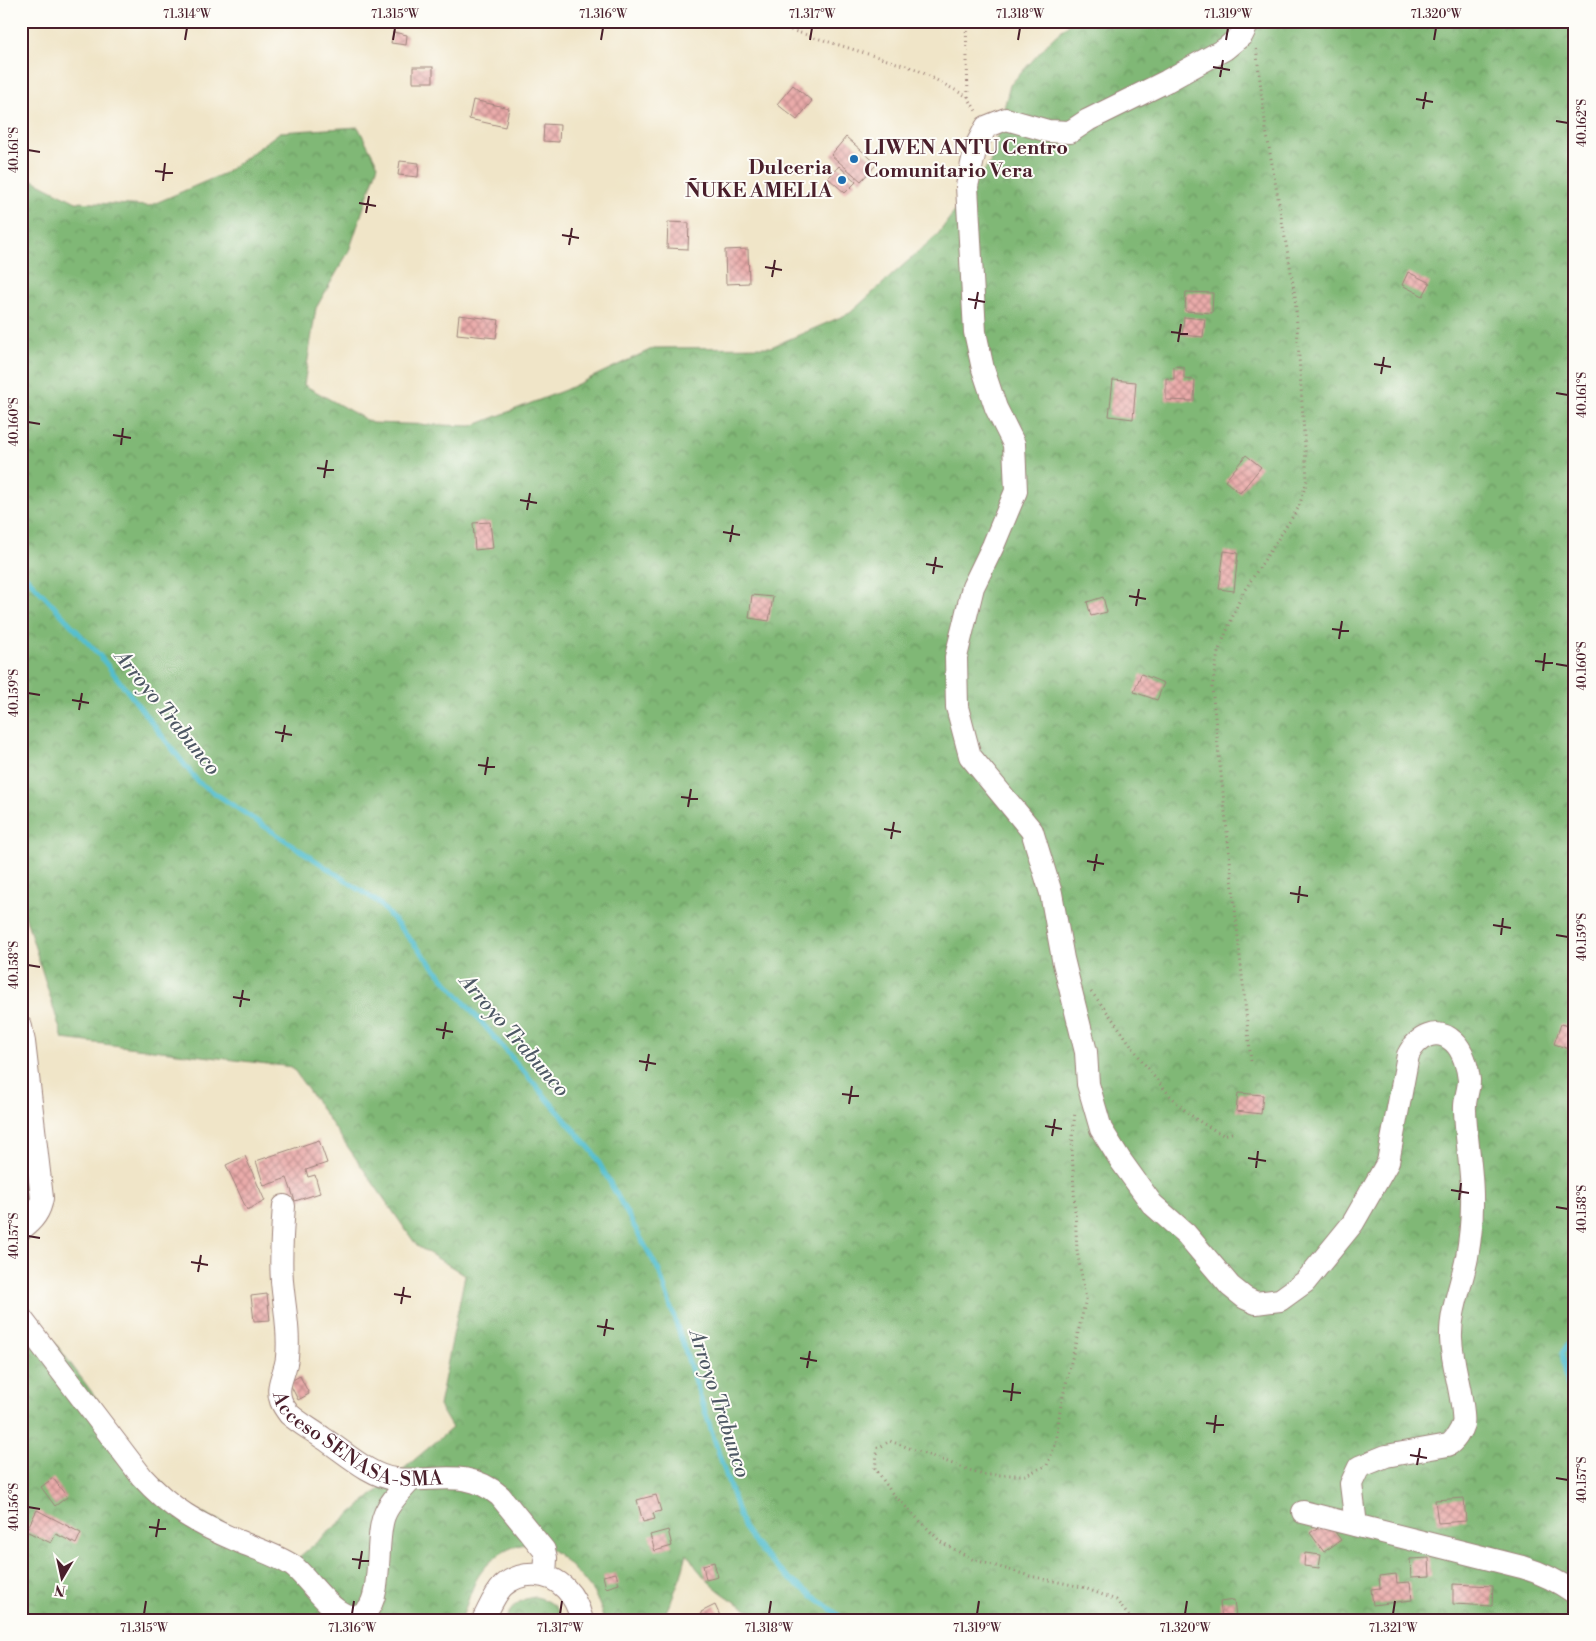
<svg xmlns="http://www.w3.org/2000/svg" width="1596" height="1641" viewBox="0 0 1596 1641" font-family="'Libre Bodoni',serif">
<style>
.forest{fill:url(#forest-crowns);stroke:#656c50}
.park{fill:url(#park-dots);stroke:#767c5a}
.lines{fill:none;stroke-linecap:round;stroke-linejoin:round}
.stream{stroke:#53bece;stroke-width:5}
.building{fill:url(#building-cross-hatch)}
.minor-casing{stroke:#9d827a;stroke-width:24}
.path{stroke:#9d827a;stroke-width:3;stroke-dasharray:1 4;stroke-linecap:butt}
.minor{stroke:#fff;stroke-width:22}
.ticks{fill:none;stroke:#4a1f2b;stroke-width:2}
.poi-dot{fill:#1f6fb2;stroke:#fdfcf7;stroke-width:2}
.labels{text-anchor:middle;dominant-baseline:central;stroke-width:4;stroke-linejoin:round;paint-order:stroke}
.poi-label{font-size:20px;font-weight:bold;fill:#4a1f2b;stroke:#fdfcf7;text-anchor:start}
.street-label{font-size:20px;fill:#4a1f2b;stroke:#fdfcf7}
.water-label{font-size:21px;font-style:italic;fill:#4d5764;stroke:#fdfcf7}
.neatline{fill:none;stroke:#4a1f2b;stroke-width:2}
.ticks-label{font-size:12px;text-anchor:middle;fill:#4a1f2b}
</style>
<defs>
<pattern id="forest-crowns" width="20" height="18" patternUnits="userSpaceOnUse" patternTransform="scale(1.25)"><rect width="20" height="18" fill="#80b876"/><path d="M2 6a3 3 0 1 1 6 0M12 15a3 3 0 1 1 6 0" fill="none" stroke="#6b9561"/></pattern>
<pattern id="park-dots" width="8" height="8" patternUnits="userSpaceOnUse" patternTransform="scale(1.25)"><rect width="8" height="8" fill="#a1d88a"/><path d="M2 2h.1M6 6h.1" fill="none" stroke="#8cb977" stroke-width="1.8" stroke-linecap="round"/></pattern>
<pattern id="building-cross-hatch" width="8" height="8" patternUnits="userSpaceOnUse" patternTransform="scale(1.25)"><rect width="8" height="8" fill="#eaacaa"/><path d="M0 0l8 8M0 8l8-8" fill="none" stroke="#c08b8b"/></pattern>
</defs>
<rect width="100%" height="100%" fill="#fdfcf7"/>
<filter id="ink" filterUnits="userSpaceOnUse"><feTurbulence type="fractalNoise" baseFrequency=".02" numOctaves="2"/><feDisplacementMap in="SourceGraphic" scale="10" xChannelSelector="R" yChannelSelector="G"/><feConvolveMatrix kernelMatrix="1 2 1 2 8 2 1 2 1" color-interpolation-filters="sRGB"/></filter>
<filter id="wash" filterUnits="userSpaceOnUse"><feTurbulence type="fractalNoise" baseFrequency=".0096" numOctaves="4" result="noise"/><feDisplacementMap in="SourceGraphic" scale="20" xChannelSelector="R" yChannelSelector="G"/><feGaussianBlur stdDeviation="1.12" result="paint"/><feColorMatrix in="noise" values="0 0 0 0 0 0 0 0 0 0 0 0 0 0 0 0 0 1.4 0 .05"/><feComposite in="paint" operator="in"/></filter>
<g filter="url(#wash)">
<rect width="100%" height="100%" fill="#f0e5c8"/>
<!-- forest -->
<g class="forest">
<path d="M 1072,21 L 1575,21 L 1575,1620 L 767,1620 C 743,1606 717,1594 700,1572 C 695,1567 691,1559 687,1553 L 681,1576 L 671,1601 L 662,1620 L 603,1620 C 601,1599 589,1585 575,1571 C 567,1562 557,1552 546,1547 C 518,1536 489,1557 476,1580 C 470,1593 466,1607 461,1620 L 21,1620 L 21,1308 L 26,1304 L 153,1474 L 184,1504 L 298,1558 L 452,1428 L 439,1406 L 465,1275 L 417,1246 L 292,1067 L 63,1039 L 21,902 L 21,174 L 76,202 L 149,206 L 225,173 L 280,132 L 358,127 L 378,165 L 349,251 L 316,308 L 304,385 L 372,423 L 472,426 L 565,390 L 654,348 L 771,347 L 850,313 L 938,234 L 990,163 L 1010,85 L 1053,38 Z"/>
<path d="M 536,1597 C 549,1600 559,1606 562,1620 L 505,1620 C 512,1606 520,1598 536,1597 Z"/>
</g>
<!-- park -->
<path class="park" d="M 21,1097 L 32,1192 L 31,1203 L 23,1216 L 21,1212 Z"/>
<g class="lines">
<!-- stream -->
<g class="stream">
<path d="M 21,571 L 100,656 L 198,782 L 378,902 L 593,1152 L 659,1271 L 743,1527 C 756,1546 771,1564 790,1579 C 808,1593 827,1605 844,1620"/>
<path d="M 1575,1335 L 1562,1353 L 1575,1428"/>
</g>
</g>
<g id="blocks">
<!-- building -->
<g class="building">
<path d="M 393,32 L 407,35 L 406,45 L 391,43 Z"/>
<rect x="413" y="67" width="20" height="15"/>
<path d="M 793,85 L 812,101 L 797,120 L 777,104 Z"/>
<path d="M 473,100 L 509,108 L 505,127 L 469,119 Z"/>
<path d="M 544,124 L 560,125 L 559,142 L 543,141 Z"/>
<path d="M 846,137 L 877,164 L 861,181 L 831,155 Z"/>
<path d="M 400,161 L 419,163 L 418,177 L 398,175 Z"/>
<path d="M 839,166 L 856,182 L 845,193 L 828,178 Z"/>
<path d="M 668,222 L 689,223 L 688,249 L 667,248 Z"/>
<path d="M 748,249 L 749,283 L 726,284 L 725,250 Z"/>
<path d="M 1408,272 L 1430,283 L 1423,296 L 1402,285 Z"/>
<path d="M 1186,292 L 1213,293 L 1212,313 L 1185,311 Z"/>
<path d="M 459,315 L 499,320 L 496,338 L 457,334 Z"/>
<path d="M 1184,317 L 1205,319 L 1203,337 L 1182,335 Z"/>
<path d="M 1174,366 L 1184,367 L 1184,379 L 1195,380 L 1194,401 L 1166,400 L 1166,378 L 1174,379 Z"/>
<path d="M 1113,380 L 1136,382 L 1133,419 L 1109,416 Z"/>
<path d="M 1246,455 L 1261,467 L 1240,493 L 1225,481 Z"/>
<path d="M 490,522 L 493,548 L 475,550 L 473,523 Z"/>
<path d="M 1224,551 L 1238,553 L 1234,591 L 1219,589 Z"/>
<path d="M 752,595 L 773,597 L 769,621 L 749,618 Z"/>
<path d="M 1103,597 L 1107,612 L 1091,616 L 1087,602 Z"/>
<path d="M 1141,674 L 1164,683 L 1157,700 L 1134,692 Z"/>
<path d="M 1561,1024 L 1575,1028 L 1575,1051 L 1554,1044 Z"/>
<path d="M 1238,1093 L 1263,1095 L 1261,1114 L 1236,1111 Z"/>
<path d="M 319,1140 L 327,1163 L 306,1170 L 308,1177 L 315,1175 L 320,1193 L 295,1201 L 287,1178 L 264,1186 L 256,1161 Z"/>
<path d="M 245,1156 L 265,1201 L 247,1210 L 226,1165 Z"/>
<path d="M 267,1294 L 270,1320 L 254,1321 L 251,1296 Z"/>
<path d="M 300,1376 L 309,1394 L 298,1400 L 289,1382 Z"/>
<path d="M 53,1478 L 67,1497 L 55,1506 L 41,1487 Z"/>
<path d="M 656,1495 L 661,1511 L 653,1513 L 655,1519 L 643,1522 L 637,1500 Z"/>
<path d="M 1464,1498 L 1466,1521 L 1438,1523 L 1435,1500 Z"/>
<path d="M 37,1510 L 81,1533 L 76,1544 L 56,1534 L 51,1543 L 26,1531 Z"/>
<path d="M 1327,1521 L 1341,1540 L 1324,1552 L 1310,1533 Z"/>
<path d="M 668,1530 L 672,1546 L 655,1551 L 650,1535 Z"/>
<path d="M 1305,1553 L 1321,1555 L 1319,1568 L 1304,1566 Z"/>
<path d="M 1429,1558 L 1430,1576 L 1411,1577 L 1410,1559 Z"/>
<path d="M 714,1562 L 718,1577 L 706,1580 L 703,1565 Z"/>
<path d="M 616,1573 L 619,1584 L 606,1588 L 603,1576 Z"/>
<path d="M 1396,1574 L 1397,1583 L 1410,1582 L 1412,1600 L 1373,1605 L 1371,1589 L 1380,1588 L 1379,1576 Z"/>
<path d="M 1453,1584 L 1493,1586 L 1492,1606 L 1453,1604 Z"/>
<path d="M 1234,1600 L 1236,1617 L 1222,1619 L 1220,1602 Z"/>
<path d="M 715,1605 L 722,1620 L 705,1620 L 701,1612 Z"/>
</g>
</g>
</g>
<g filter="url(#ink)">
<use href="#blocks" fill-opacity="0" stroke="#9d827a" stroke-width="1"/>
<g class="lines">
<!-- minor casing -->
<g class="minor-casing">
<g id="minor">
<path d="M 1249,21 L 1242,35 L 1225,49 L 1167,81 L 1088,120 L 1070,132 L 1048,131 L 1006,119 L 986,127 L 976,146 L 967,186 L 975,332 L 983,369 L 996,408 L 1014,444 L 1016,491 L 993,546 L 973,587 L 956,657 L 957,707 L 970,756 L 1032,831 L 1051,893 L 1063,959 L 1086,1052 L 1088,1084 L 1101,1129 L 1121,1161 L 1152,1204 L 1186,1234 L 1230,1286 L 1245,1298 L 1256,1303 L 1280,1300 L 1305,1282 L 1353,1223 L 1388,1162 L 1408,1055 C 1417,1037 1437,1026 1454,1042 C 1463,1050 1468,1068 1469,1080 C 1469,1090 1464,1100 1465,1110 C 1466,1141 1473,1173 1472,1204 C 1472,1221 1470,1240 1467,1257 C 1462,1284 1450,1311 1451,1338 C 1452,1364 1461,1388 1463,1413 C 1463,1416 1464,1421 1463,1424 C 1461,1431 1454,1442 1448,1445 L 1386,1456 L 1359,1467 L 1351,1484 L 1356,1525"/>
<path d="M 21,1027 L 24,1042 L 42,1198 C 40,1212 33,1221 21,1229"/>
<path id="s1" d="M 284,1206 C 282,1231 280,1256 282,1281 C 284,1306 290,1332 287,1357 C 286,1373 275,1385 281,1401 C 283,1406 286,1410 289,1414 C 299,1423 312,1430 323,1438 C 343,1451 371,1477 395,1479 C 435,1483 466,1467 500,1496 L 544,1550 L 546,1558 L 545,1576"/>
<path d="M 21,1318 L 142,1477 C 170,1508 199,1525 238,1541 C 256,1549 277,1555 293,1566 C 311,1579 341,1633 366,1611 C 383,1596 375,1539 384,1516 C 389,1502 401,1491 411,1480"/>
<path d="M 1303,1512 L 1522,1567 C 1542,1573 1558,1581 1575,1593"/>
<path d="M 483,1620 C 489,1609 494,1595 503,1586 C 521,1570 549,1571 566,1589 C 574,1597 579,1609 582,1620"/>
</g>
</g>
<!-- path -->
<g class="path">
<path d="M 762,21 L 916,69 L 968,97 L 976,111"/>
<path d="M 966,21 L 968,97"/>
<path d="M 1091,992 C 1125,1031 1148,1078 1187,1112 C 1197,1121 1211,1128 1223,1135 L 1236,1132"/>
<path d="M 1251,1061 L 1212,688 L 1218,652 L 1242,594 L 1299,507 L 1307,480 L 1295,295 L 1266,130 L 1256,47"/>
<path d="M 1075,1110 L 1072,1150 L 1077,1251 L 1086,1299 L 1060,1409 L 1056,1443 L 1047,1465 L 1026,1475 L 983,1475 L 890,1441 L 878,1448 L 875,1468 L 892,1493 L 941,1542 L 972,1559 L 1030,1576 L 1082,1587 L 1116,1600 L 1132,1620"/>
</g>
<!-- minor -->
<use href="#minor" class="minor"/>
</g>
</g>
<!-- ticks -->
<path class="ticks" d="M 185,40 L 187,28M 393,40 L 395,28M 601,40 L 603,28M 810,40 L 812,28M 1018,40 L 1020,28M 1226,40 L 1228,28M 1434,40 L 1436,28M 1213,67 L 1230,70M 1220,77 L 1223,60M 1416,99 L 1433,102M 1423,109 L 1426,92M 1556,121 L 1568,123M 28,150 L 40,152M 155,171 L 173,173M 163,181 L 165,163M 359,203 L 376,206M 366,213 L 369,196M 562,235 L 579,238M 569,245 L 572,228M 765,267 L 782,270M 772,277 L 775,260M 968,299 L 985,302M 975,309 L 978,292M 1171,332 L 1188,334M 1178,342 L 1181,324M 1374,364 L 1391,367M 1381,374 L 1384,357M 1556,393 L 1568,395M 28,422 L 40,424M 113,435 L 131,438M 121,445 L 123,428M 317,468 L 334,470M 324,478 L 327,460M 520,500 L 537,503M 527,510 L 530,493M 723,532 L 740,535M 730,542 L 733,525M 926,564 L 943,567M 933,574 L 936,557M 1129,596 L 1146,599M 1136,606 L 1139,589M 1332,629 L 1349,631M 1339,639 L 1342,621M 1535,661 L 1553,663M 1556,664 L 1568,666M 1543,671 L 1545,653M 28,693 L 40,695M 72,700 L 89,703M 79,710 L 82,693M 275,732 L 292,735M 282,742 L 285,725M 478,765 L 495,767M 485,775 L 488,757M 681,797 L 698,799M 688,807 L 691,789M 884,829 L 901,832M 891,839 L 894,822M 1087,861 L 1104,864M 1094,871 L 1097,854M 1290,893 L 1308,896M 1298,903 L 1300,886M 1493,925 L 1511,928M 1501,935 L 1503,918M 1556,935 L 1568,937M 28,965 L 40,967M 233,997 L 250,1000M 240,1007 L 243,990M 436,1029 L 453,1032M 443,1039 L 446,1022M 639,1061 L 656,1064M 646,1071 L 649,1054M 842,1094 L 859,1096M 849,1104 L 852,1086M 1045,1126 L 1062,1129M 1052,1136 L 1055,1119M 1248,1158 L 1266,1161M 1256,1168 L 1258,1151M 1451,1190 L 1469,1193M 1459,1200 L 1461,1183M 1556,1207 L 1568,1209M 28,1236 L 40,1238M 191,1262 L 208,1265M 198,1272 L 201,1255M 394,1294 L 411,1297M 401,1304 L 404,1287M 597,1326 L 614,1329M 604,1336 L 607,1319M 800,1358 L 817,1361M 807,1368 L 810,1351M 1003,1391 L 1021,1393M 1011,1401 L 1013,1383M 1206,1423 L 1224,1425M 1214,1433 L 1216,1415M 1410,1455 L 1427,1458M 1417,1465 L 1420,1448M 1556,1478 L 1568,1480M 28,1507 L 40,1509M 149,1527 L 166,1529M 156,1537 L 159,1519M 352,1559 L 369,1561M 359,1569 L 362,1551M 144,1614 L 146,1601M 352,1614 L 354,1601M 560,1614 L 562,1601M 769,1614 L 771,1601M 977,1614 L 979,1601M 1185,1614 L 1187,1601M 1393,1614 L 1395,1601"/>
<!-- markers -->
<g class="poi-dot">
<circle cx="854" cy="159" r="5"/>
<circle cx="842" cy="180" r="5"/>
</g>
<g class="labels">
<!-- poi labels -->
<g class="poi-label">
<text x="864" y="148">LIWEN ANTU Centro<tspan x="864" dy="23">Comunitario Vera</tspan></text>
<text x="832" y="168" text-anchor="end">Dulceria<tspan x="832" dy="23">ÑUKE AMELIA</tspan></text>
</g>
<!-- street labels -->
<g class="street-label">
<text stroke="none"><textPath href="#s1" startOffset="286">Acceso SENASA-SMA</textPath></text>
</g>
<!-- water labels -->
<g class="water-label">
<text transform="translate(167 713) rotate(51)">Arroyo Trabunco</text>
<text transform="translate(514 1036) rotate(49)">Arroyo Trabunco</text>
<text transform="translate(719 1404) rotate(72)">Arroyo Trabunco</text>
</g>
</g>
<!-- margin -->
<rect width="1596" height="1641" fill="none" stroke="#fdfcf7" stroke-width="55"/>
<!-- north arrow -->
<g transform="translate(62 1578) rotate(189)" stroke="#fdfcf7" stroke-width="4" paint-order="stroke">
<path d="M0-4L9 19L0 12L-9 19Z" fill="#4a1f2b"/>
<text y="-8" font-size="14" font-weight="bold" text-anchor="middle" fill="#4a1f2b">N</text>
</g>
<rect x="28" y="28" width="1540" height="1586" class="neatline"/>
<g class="ticks-label">
<text x="187" y="18">71.314°W</text>
<text x="395" y="18">71.315°W</text>
<text x="603" y="18">71.316°W</text>
<text x="812" y="18">71.317°W</text>
<text x="1020" y="18">71.318°W</text>
<text x="1228" y="18">71.319°W</text>
<text x="1436" y="18">71.320°W</text>
<text transform="translate(1582 123) rotate(-90)" y="4">40.162°S</text>
<text transform="translate(14 150) rotate(-90)" y="4">40.161°S</text>
<text transform="translate(1582 395) rotate(-90)" y="4">40.161°S</text>
<text transform="translate(14 422) rotate(-90)" y="4">40.160°S</text>
<text transform="translate(1582 666) rotate(-90)" y="4">40.160°S</text>
<text transform="translate(14 693) rotate(-90)" y="4">40.159°S</text>
<text transform="translate(1582 937) rotate(-90)" y="4">40.159°S</text>
<text transform="translate(14 965) rotate(-90)" y="4">40.158°S</text>
<text transform="translate(1582 1209) rotate(-90)" y="4">40.158°S</text>
<text transform="translate(14 1236) rotate(-90)" y="4">40.157°S</text>
<text transform="translate(1582 1480) rotate(-90)" y="4">40.157°S</text>
<text transform="translate(14 1507) rotate(-90)" y="4">40.156°S</text>
<text x="144" y="1632">71.315°W</text>
<text x="352" y="1632">71.316°W</text>
<text x="560" y="1632">71.317°W</text>
<text x="769" y="1632">71.318°W</text>
<text x="977" y="1632">71.319°W</text>
<text x="1185" y="1632">71.320°W</text>
<text x="1393" y="1632">71.321°W</text>
</g>
</svg>
